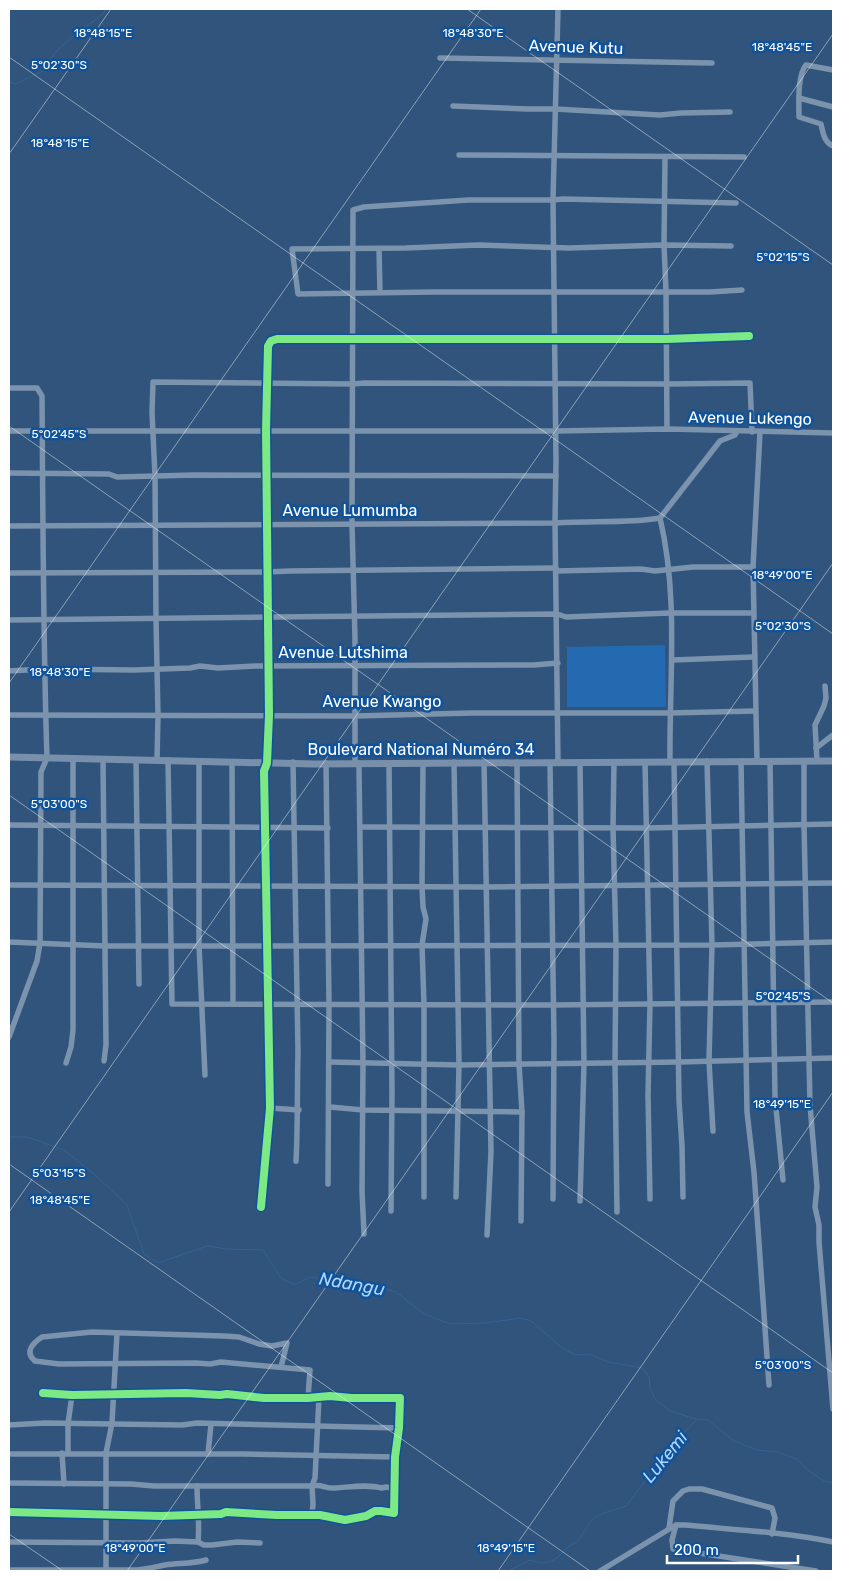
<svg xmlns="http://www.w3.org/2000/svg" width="842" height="1580" viewBox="0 0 842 1580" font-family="Rubik,sans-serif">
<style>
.green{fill:#246ab1}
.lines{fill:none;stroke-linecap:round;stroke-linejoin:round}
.stream{stroke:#346396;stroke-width:1}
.minor{stroke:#7b93ad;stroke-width:5.5}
.major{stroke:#7890ab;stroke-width:7}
.cycleway-casing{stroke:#10539b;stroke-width:11}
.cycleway{stroke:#7ce984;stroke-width:8}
.ticks{fill:none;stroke:#fff;stroke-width:1;stroke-opacity:0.45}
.labels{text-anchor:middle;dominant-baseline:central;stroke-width:5;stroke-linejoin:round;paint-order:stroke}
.street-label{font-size:16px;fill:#fff;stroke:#10539b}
.water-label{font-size:18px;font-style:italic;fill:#afd5fb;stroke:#10539b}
.ticks-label{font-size:12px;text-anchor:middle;fill:#fff;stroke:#10539b;stroke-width:5;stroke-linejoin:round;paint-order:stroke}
</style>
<rect width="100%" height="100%" fill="#30547c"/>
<!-- green -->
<path class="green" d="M 665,645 L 666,707 L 567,707 L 567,647 Z"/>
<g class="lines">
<!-- stream -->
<g class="stream">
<path d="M 9,82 L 15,84 L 43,71 C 55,46 81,31 103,14 L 106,9"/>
<path d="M 9,1137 L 27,1137 L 64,1150 L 93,1173 L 127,1205 L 144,1254 L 158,1263 L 207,1246 L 227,1249 L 263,1250 L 281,1278 L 295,1285 L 310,1277 L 373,1285 L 396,1292 L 424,1314 L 450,1324 L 485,1323 L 521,1318 L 531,1321 L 565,1350 L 576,1355 L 590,1354 L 608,1362 L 642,1368 L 649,1377 L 650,1389 L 656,1400 L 670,1411 L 696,1419 L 708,1420 L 734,1441 L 757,1450 L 778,1452 L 796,1459 L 809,1471 L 826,1482 L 833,1482"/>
<path d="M 508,1571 L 530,1560 L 541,1563 L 550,1562 L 558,1557 L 569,1546 L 577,1542 L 592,1520 L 601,1514 L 626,1506 L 674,1443 L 696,1420"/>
</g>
<!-- minor -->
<g class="minor">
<path d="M 558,9 L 553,200 L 556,461 L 555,523 L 558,763"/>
<path d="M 440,58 L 712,63"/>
<path d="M 833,70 L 806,65 C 797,76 799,103 799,117 L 821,124 C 823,133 824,142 833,146"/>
<path d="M 799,98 L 833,107"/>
<path d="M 453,106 L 527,109 L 555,109 L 660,115 L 681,113 L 730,112"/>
<path d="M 459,155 L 744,157"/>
<path d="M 665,157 L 664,245 L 666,291 L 667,429"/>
<path d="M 731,246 L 664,245 L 569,248 L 478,245 L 406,248 L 292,249 L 298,294 L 433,292 L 710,292 L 742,290"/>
<path d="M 379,249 L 380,292"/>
<path d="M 9,388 L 37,388 L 42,396 C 43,517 43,638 47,758 L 41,772 L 40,943 L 37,961 L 9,1037"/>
<path d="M 9,431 L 556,431 L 667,429 L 833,433"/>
<path d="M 9,473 L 109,474 L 117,477 L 195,475 L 556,476"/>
<path d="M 660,518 C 679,598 669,681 670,762"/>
<path d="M 660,518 L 720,441 L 735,435 L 737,431"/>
<path d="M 9,526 L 555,523 C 590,520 626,524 660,518"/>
<path d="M 556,571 L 641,569 L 655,571 L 693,567 L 753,567"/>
<path d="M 9,573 L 267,572 L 290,571 L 556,568"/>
<path d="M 9,620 L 557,614 L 566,617 L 670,613 L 753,613"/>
<path d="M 672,660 L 754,657"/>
<path d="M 9,671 L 44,669 L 134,670 L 190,668 L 200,666 L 218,668 L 255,666 L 534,665 L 558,663"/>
<path d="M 9,715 L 355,716 L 472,713 L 669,713 L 755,711"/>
<path d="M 816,748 L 833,735"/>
<path d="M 103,759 L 106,1045 L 104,1061"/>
<path d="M 136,760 L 139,984"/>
<path d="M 157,760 L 158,716 L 156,618 L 155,476 L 152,412 L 153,382 L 352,384 L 365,383 L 667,384 L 750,383 L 752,432"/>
<path d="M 168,760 L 172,1004 L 553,1005 L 833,1002"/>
<path d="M 199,761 L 199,945 L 205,1075"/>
<path d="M 707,761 L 712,945 L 709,1061 L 713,1131"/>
<path d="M 741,761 L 747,1112 L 754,1172 L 769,1385"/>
<path d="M 757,761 L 753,567 L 760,432"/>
<path d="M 770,761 L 775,1098 L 783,1180"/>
<path d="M 804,761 L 804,824 L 810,1105 L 817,1187 L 815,1207 L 819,1225 L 819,1242 L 833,1409"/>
<path d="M 817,761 L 815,725 L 824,706 L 826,698 L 825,686"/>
<path d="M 232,762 L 233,1004"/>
<path d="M 293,762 L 298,1052 C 297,1089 298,1124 296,1161"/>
<path d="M 454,762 L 459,1065 L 456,1197"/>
<path d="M 484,762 L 491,1152 L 487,1235"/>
<path d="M 517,762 L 519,1064 L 522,1112 L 521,1221"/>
<path d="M 614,762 L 613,827 L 616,945 L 615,1064 L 617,1212"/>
<path d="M 645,762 L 650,1004 L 648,1095 L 650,1199"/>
<path d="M 674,762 L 679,1100 L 682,1146 L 683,1197"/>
<path d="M 326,763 L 329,1005 L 328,1184"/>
<path d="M 355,763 L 355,639 L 352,524 L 353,210 L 364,207 L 468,200 L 553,200 L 563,199 L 736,203"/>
<path d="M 358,763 L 359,768 L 363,1064 L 362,1191 L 364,1234"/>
<path d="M 389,763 L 392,1094 L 391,1211"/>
<path d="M 423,763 L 422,886 L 423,907 L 426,919 L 422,945 L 424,1005 L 424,1197"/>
<path d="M 550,763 L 554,1040 L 553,1199"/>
<path d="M 9,825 L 328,828"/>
<path d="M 360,827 L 646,828 L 833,824"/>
<path d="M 9,885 L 486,887 L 833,883"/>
<path d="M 9,942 L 105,946 L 266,946 L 712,945 L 833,942"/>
<path d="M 330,1062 L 459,1065 L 680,1062 L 833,1058"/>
<path d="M 66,1063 L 71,1047 L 73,1030 L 73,758"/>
<path d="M 330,1107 L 363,1110 L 522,1112"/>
<path d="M 270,1108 L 299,1110"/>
<path d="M 580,1201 L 584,1064 L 580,762"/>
<path d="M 261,1207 L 270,1108 L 264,771 L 267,763 L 269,715 L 266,430 L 268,346 L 271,341 L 277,339 L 666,339 L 749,336"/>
<path d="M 281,1367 L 287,1343 L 272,1346 L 259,1344 L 239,1337 L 224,1336 L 92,1332 L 42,1337 C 33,1343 24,1352 35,1361 L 59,1364 L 196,1363 L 210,1364 L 221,1362 L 310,1370 L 308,1398"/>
<path d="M 9,1425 L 45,1423 L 182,1425 L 197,1423 L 399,1428"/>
<path d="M 62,1453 L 64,1484"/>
<path d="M 68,1453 L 68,1424 L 72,1395"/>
<path d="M 9,1454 L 243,1454 L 395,1457"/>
<path d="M 208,1454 L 211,1424"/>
<path d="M 9,1483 L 131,1484 L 154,1486 L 312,1486 C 322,1484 326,1489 335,1488 C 351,1487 367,1484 382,1488 L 386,1487 L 395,1489"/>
<path d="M 197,1486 C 197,1505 200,1523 198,1542"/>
<path d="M 9,1512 L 161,1516 L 221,1514 L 226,1512 L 277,1515 L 320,1515 L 345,1520 L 366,1516 L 375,1511 L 381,1511 L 394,1513 L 395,1457 L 399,1428 L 400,1398 L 351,1398 L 330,1396 L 308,1398 L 264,1398 L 227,1394 L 220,1395 L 186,1393 L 72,1395 L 43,1393"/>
<path d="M 312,1515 L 313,1504 L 312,1486 L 315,1478 L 319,1397"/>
<path d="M 676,1525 L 672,1540 L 673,1549 L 816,1571"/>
<path d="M 669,1528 L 673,1501 L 683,1491 L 689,1489 L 702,1489 L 772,1508 L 775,1518 L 772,1534"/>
<path d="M 9,1542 L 138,1543 L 175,1541 L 198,1542 L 204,1545 L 212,1545 L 237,1542 L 260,1543"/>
<path d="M 106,1569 L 106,1453 L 112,1423 L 117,1333"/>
<path d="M 9,1570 L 137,1570 C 147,1569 155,1567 165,1565 C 179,1563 192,1564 206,1560"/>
<path d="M 600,1571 L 676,1525 L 686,1525 C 735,1530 785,1532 833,1542"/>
</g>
<!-- major -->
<path class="major" d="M 9,757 L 314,764 L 833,761"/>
<!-- cycleway casing -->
<g class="cycleway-casing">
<g id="cycleway">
<path d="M 261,1207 L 270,1108 L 264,771 L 267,763 L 269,715 L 266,430 L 268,346 L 271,341 L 277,339 L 666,339 L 749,336"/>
<path d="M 9,1512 L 161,1516 L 221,1514 L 226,1512 L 277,1515 L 320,1515 L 345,1520 L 366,1516 L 375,1511 L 381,1511 L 394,1513 L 395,1457 L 399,1428 L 400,1398 L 351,1398 L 330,1396 L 308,1398 L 264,1398 L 227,1394 L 220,1395 L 186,1393 L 72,1395 L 43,1393"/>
</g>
</g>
<!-- cycleway -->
<use href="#cycleway" class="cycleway"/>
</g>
<!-- ticks -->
<path class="ticks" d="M 467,9 L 833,265M 9,57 L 833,634M 9,154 L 111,9M 9,426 L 833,1003M 9,683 L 481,9M 9,795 L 833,1373M 9,1164 L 590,1571M 9,1212 L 833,34M 9,1534 L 63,1571M 127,1571 L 833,563M 498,1571 L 833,1092"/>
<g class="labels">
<!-- street labels -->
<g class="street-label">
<text transform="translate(576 47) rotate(2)">Avenue Kutu</text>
<text transform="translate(750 418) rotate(1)">Avenue Lukengo</text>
<text x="350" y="510">Avenue Lumumba</text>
<text x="343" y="652">Avenue Lutshima</text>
<text x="382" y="701">Avenue Kwango</text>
<text x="421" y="749">Boulevard National Numéro 34</text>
</g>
<!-- water labels -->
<g class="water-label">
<text transform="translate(352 1284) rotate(10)">Ndangu</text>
<text transform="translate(665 1457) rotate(-51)">Lukemi</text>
</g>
</g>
<g class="ticks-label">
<text x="103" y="37">18°48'15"E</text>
<text x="473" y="37">18°48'30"E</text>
<text x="782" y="51">18°48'45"E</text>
<text x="59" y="69">5°02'30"S</text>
<text x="60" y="147">18°48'15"E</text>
<text x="783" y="261">5°02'15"S</text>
<text x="59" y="438">5°02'45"S</text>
<text x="782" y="579">18°49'00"E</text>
<text x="783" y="630">5°02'30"S</text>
<text x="60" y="676">18°48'30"E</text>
<text x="59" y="808">5°03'00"S</text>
<text x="783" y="1000">5°02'45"S</text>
<text x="782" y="1108">18°49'15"E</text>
<text x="59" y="1177">5°03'15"S</text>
<text x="60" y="1204">18°48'45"E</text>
<text x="783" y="1369">5°03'00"S</text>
<text x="135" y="1552">18°49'00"E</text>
<text x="506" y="1552">18°49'15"E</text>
</g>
<!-- border -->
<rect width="842" height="1580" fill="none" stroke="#ffffff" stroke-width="20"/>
<!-- scale -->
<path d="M667 1555v8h131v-8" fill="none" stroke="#ffffff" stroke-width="2.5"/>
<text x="674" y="1555" font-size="15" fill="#ffffff" stroke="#10539b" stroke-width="4" paint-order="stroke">200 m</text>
</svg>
